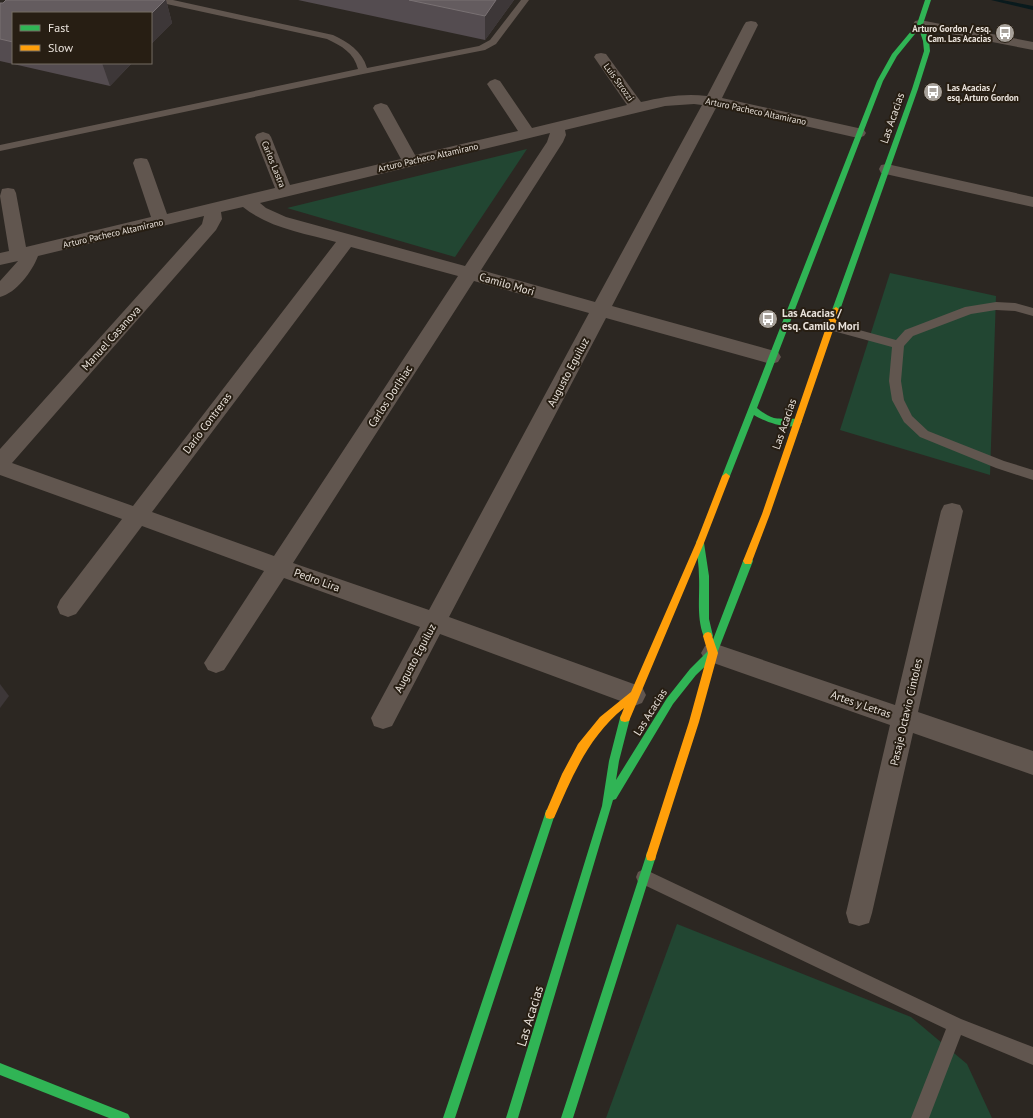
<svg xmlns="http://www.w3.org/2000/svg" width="1033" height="1118" viewBox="0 0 1033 1118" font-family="'PT Sans',sans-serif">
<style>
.green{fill:#224632}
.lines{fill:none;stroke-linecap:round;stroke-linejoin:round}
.stream{fill:#091a1d;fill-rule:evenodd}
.lane{fill:#61564f;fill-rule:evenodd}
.street{fill:#61564f;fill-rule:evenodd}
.fast{fill:#30b455;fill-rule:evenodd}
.slow{fill:#ff9f0a;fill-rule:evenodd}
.wall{fill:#544c50}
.shaded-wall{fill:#3d3738}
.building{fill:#645c5f;stroke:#797173}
.labels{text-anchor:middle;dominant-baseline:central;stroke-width:4;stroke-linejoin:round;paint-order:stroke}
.far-poi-label{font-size:9px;font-weight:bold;fill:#e9e2db;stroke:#271e13;text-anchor:end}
.far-street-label{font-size:9px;fill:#e9e2db;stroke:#271e13}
.street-label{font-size:11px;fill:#e9e2db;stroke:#271e13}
.poi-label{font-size:11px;font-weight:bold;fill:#e9e2db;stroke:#271e13;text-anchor:start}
.near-street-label{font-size:13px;fill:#e9e2db;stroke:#271e13}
</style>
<rect width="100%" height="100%" fill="#2c2722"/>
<!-- green -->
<g class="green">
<path d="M 527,149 L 455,257 L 287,208 Z"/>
<path d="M 890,273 L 996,296 L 990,475 L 840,430 Z"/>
<path d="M 677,924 L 911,1017 L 967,1064 L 992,1118 L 606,1118 Z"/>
</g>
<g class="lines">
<!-- stream -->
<path class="stream" d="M 991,0 L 1002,0 L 1033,6 L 1033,10 Z"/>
<!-- lane -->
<g class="lane">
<path d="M 158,0 L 173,0 L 333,35 C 348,42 362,51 367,68 L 479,46 L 490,40 L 521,0 L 529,0 L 496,44 L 485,50 L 363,74 L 0,151 L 0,145 L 358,69 C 354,53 342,46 327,39 L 162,3 Z"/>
<path d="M 996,302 L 1015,303 L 1033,308 L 1033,316 L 1015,311 L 996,310 L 971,314 L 913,336 L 904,346 L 901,381 L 904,400 L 912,416 L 928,431 L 1004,461 L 1033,470 L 1033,480 L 996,468 L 920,437 L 904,422 L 892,400 L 889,381 L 892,347 L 826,329 L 824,326 L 826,323 L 830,322 L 896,340 L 905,330 L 965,307 Z"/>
<path d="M 644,869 L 961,1019 L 1033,1047 L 1033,1065 L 961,1035 L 929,1118 L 911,1118 L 946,1029 L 638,882 L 636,877 L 638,872 Z"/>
</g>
<!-- street -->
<g class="street">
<path d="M 920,20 L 1033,42 L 1033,50 L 915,27 L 913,24 L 915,21 Z"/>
<path d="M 751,21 L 756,22 L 758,25 L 722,98 L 858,128 L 864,130 L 866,133 L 864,136 L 858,138 L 717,106 L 612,306 L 778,352 L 781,357 L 778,362 L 771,364 L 606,318 L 449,617 L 642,687 L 646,695 L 642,703 L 634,706 L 440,634 L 392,726 L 383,729 L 374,726 L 371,718 L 420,627 L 284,578 L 224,670 L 216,673 L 208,670 L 204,663 L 264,571 L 142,526 L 76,614 L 68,617 L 60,614 L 57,607 L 60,600 L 122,519 L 0,475 L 0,449 L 202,224 L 204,216 L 38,256 C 32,272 16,293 0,297 L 0,281 L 18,261 L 0,265 L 0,253 L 9,251 L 0,196 L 2,189 L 8,188 L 14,189 L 16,193 L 26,247 L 151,217 L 133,163 L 135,159 L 141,158 L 147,159 L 149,163 L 167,214 L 275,188 L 255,137 L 257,134 L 263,132 L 269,134 L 271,137 L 290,185 L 401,159 L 373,108 L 375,105 L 381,103 L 387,105 L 389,108 L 415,155 L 518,131 L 487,84 L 490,81 L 495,79 L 500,81 L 532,128 L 627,105 L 594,57 L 596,54 L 601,53 L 606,54 L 641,102 C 663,97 684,93 707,96 L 744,25 L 746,22 ZM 694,104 L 702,105 L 595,302 L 481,270 L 563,142 L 566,135 L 565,130 L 665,106 ZM 550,133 L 547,142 L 465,266 L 286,217 L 266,208 L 260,203 ZM 243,207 C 269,228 304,233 336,242 L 133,506 L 12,463 L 216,230 L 222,219 L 221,212 ZM 351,247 L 458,276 L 274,556 L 152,512 ZM 474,281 L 589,313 L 429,610 L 293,563 Z"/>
<path d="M 887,164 L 1033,197 L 1033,207 L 881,173 L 879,169 L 881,165 Z"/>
<path d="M 952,503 L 960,505 L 963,511 L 918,712 L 1033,751 L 1033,775 L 913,733 L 872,913 L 869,923 L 859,926 L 849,923 L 846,913 L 890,725 L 705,660 L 701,653 L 705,646 L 713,643 L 895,705 L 941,511 L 944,505 Z"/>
</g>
<!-- fast -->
<g class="fast">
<path d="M 925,0 L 931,0 L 923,24 L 929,41 L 930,51 L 918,89 L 840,310 L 836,313 L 832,310 L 912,89 L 924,51 L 923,41 L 919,29 L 897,56 L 883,81 L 757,408 C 762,412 767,416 774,418 C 782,420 797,416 802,422 C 793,433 763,421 754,415 L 730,476 L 729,478 L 723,478 L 722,476 L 877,81 L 892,54 L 917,24 Z"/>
<path d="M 700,539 L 703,540 L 704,543 L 709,576 L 709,619 L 713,636 L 711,639 L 708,640 L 705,639 C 696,620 700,597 699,577 C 699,566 697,554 696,543 L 697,540 Z"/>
<path d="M 748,557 L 751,558 L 753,561 L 716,656 L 696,675 L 673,704 L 616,799 L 613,800 L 518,1118 L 506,1118 L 602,806 L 609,761 L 620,718 L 621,715 L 625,714 L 629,715 L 630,718 L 619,761 L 616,780 L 667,698 L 690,669 L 709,650 L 743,561 L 745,558 Z"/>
<path d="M 550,809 L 554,810 L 555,814 L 455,1118 L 443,1118 L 545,814 L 546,810 Z"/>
<path d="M 651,851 L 655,852 L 656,856 L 573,1118 L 561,1118 L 646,856 L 647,852 Z"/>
<path d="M 0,1063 L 128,1114 L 130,1118 L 109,1118 L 0,1075 Z"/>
</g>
<!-- slow -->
<g class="slow">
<path d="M 836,307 L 840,310 L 770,514 L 751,564 L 745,564 L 743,561 L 762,514 L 832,310 Z"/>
<path d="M 726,473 L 730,476 L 704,543 L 629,721 L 625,722 L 621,721 L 620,718 L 624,708 C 588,737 572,777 554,818 L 550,819 L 546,818 L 545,814 L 562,774 L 578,744 L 600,717 L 631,692 L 696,543 L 722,476 Z"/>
<path d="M 708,632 L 711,633 L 718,653 L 699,722 L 656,856 L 655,860 L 651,861 L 647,860 L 646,856 L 689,722 L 708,653 L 703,636 L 705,633 Z"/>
</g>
</g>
<!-- wall -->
<g class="wall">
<path d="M 6,0 L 166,0 L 172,23 L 151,44 L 151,13 L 13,13 L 13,63 L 132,63 L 110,86 L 0,61 L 0,3 L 3,3 Z"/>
<path d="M 298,0 L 514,0 L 485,40 Z"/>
</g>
<!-- shaded-wall -->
<g class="shaded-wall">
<path d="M 165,0 L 166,0 L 172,23 L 151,44 L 151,14 Z"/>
<path d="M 496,0 L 514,0 L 485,40 L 485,16 Z"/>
<path d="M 102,63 L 132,63 L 110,86 Z"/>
<path d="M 0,684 L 9,696 L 0,708 Z"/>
</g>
<!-- building -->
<g class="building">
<path d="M 6,0 L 165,0 L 151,14 L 151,13 L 13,13 L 13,42 L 0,39 L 0,3 L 3,3 Z"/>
<path d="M 409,0 L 496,0 L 485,16 Z"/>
</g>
<!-- icons -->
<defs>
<g id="bus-disc" transform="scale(1)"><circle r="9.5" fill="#a7a19a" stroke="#271e13"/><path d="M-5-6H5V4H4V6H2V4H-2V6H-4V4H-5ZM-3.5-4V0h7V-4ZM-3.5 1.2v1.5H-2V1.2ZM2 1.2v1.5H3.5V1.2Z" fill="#fff"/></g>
</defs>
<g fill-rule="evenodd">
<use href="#bus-disc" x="1005" y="33"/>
<use href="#bus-disc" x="933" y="92"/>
<use href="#bus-disc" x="768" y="319"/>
</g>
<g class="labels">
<!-- far-poi labels -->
<g class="far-poi-label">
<text x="991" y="28">Arturo Gordon / esq.<tspan x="991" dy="10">Cam. Las Acacias</tspan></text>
<text x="947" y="87" text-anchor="start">Las Acacias /<tspan x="947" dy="10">esq. Arturo Gordon</tspan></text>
</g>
<!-- far-street labels -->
<g class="far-street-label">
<text transform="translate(619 82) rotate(54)">Luis Strozzi</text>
<text transform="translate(756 111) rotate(12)">Arturo Pacheco Altamirano</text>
<text transform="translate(428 157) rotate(-13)">Arturo Pacheco Altamirano</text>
<text transform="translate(274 164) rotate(68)">Carlos Lastra</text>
<text transform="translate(113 233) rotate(-13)">Arturo Pacheco Altamirano</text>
</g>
<!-- street labels -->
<g class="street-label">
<text transform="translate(892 118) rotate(-71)">Las Acacias</text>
<text transform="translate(507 284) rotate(16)">Camilo Mori</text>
<text transform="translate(111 338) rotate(-48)">Manuel Casanova</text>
<text transform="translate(568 372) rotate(-62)">Augusto Eguiluz</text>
<text transform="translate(390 396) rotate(-57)">Carlos Dorlhiac</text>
<text transform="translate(207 423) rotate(-53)">Darío Contreras</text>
<text transform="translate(784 424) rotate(-71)">Las Acacias</text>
<text transform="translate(317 580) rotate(20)">Pedro Lira</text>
<text transform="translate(415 658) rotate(-62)">Augusto Eguiluz</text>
<text transform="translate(861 704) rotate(19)">Artes y Letras</text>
<text transform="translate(650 712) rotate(-58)">Las Acacias</text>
<text transform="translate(906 712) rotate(-77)">Pasaje Octavio Cintoles</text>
</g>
<!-- poi labels -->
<g class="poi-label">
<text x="782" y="313">Las Acacias /<tspan x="782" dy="13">esq. Camilo Mori</tspan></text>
</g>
<!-- near-street labels -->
<g class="near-street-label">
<text transform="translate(530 1016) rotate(-73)">Las Acacias</text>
</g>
</g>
<!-- legend -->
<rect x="12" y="12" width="140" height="52" fill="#271e13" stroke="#756c63"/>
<rect x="20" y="25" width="20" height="6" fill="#30b455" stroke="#756c63"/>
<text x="48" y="32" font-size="12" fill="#e9e2db">Fast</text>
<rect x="20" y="45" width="20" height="6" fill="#ff9f0a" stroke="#756c63"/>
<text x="48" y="52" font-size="12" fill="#e9e2db">Slow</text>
</svg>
